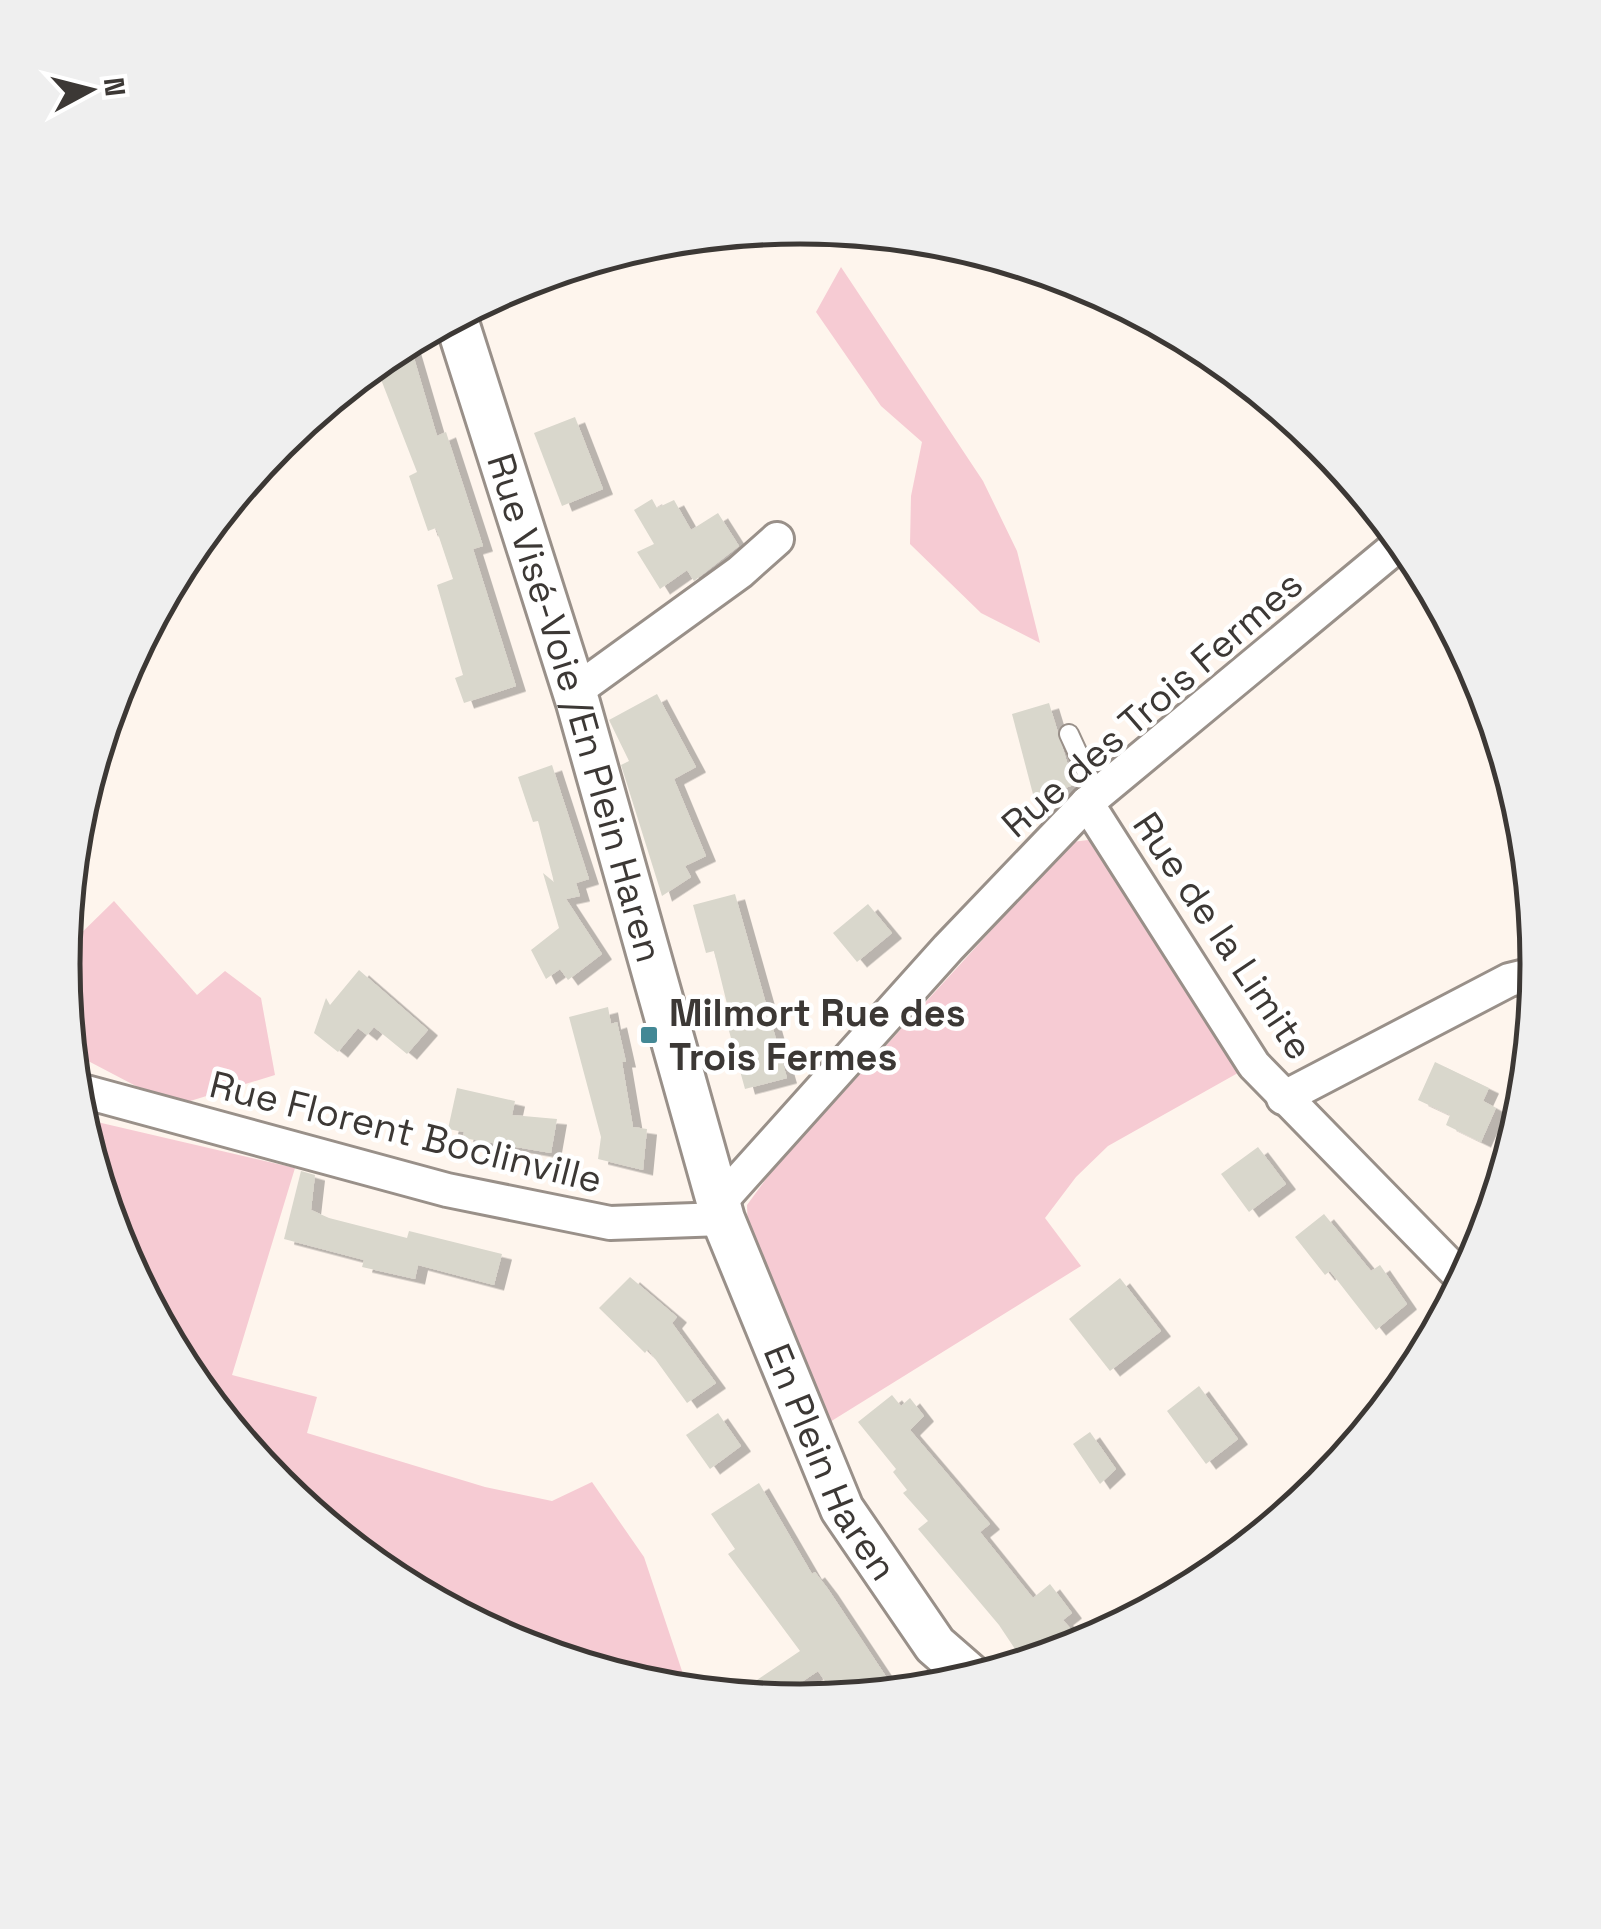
<svg xmlns="http://www.w3.org/2000/svg" width="1601" height="1929" viewBox="0 0 1601 1929" font-family="'Space Grotesk',sans-serif">
<style>
.green{fill:#f6cbd3}
.building{fill:#d9d7cc;filter:url(#shadow)}
.lines{fill:none;stroke-linecap:round;stroke-linejoin:round}
.service-casing{stroke:#999089;stroke-width:22}
.minor-casing{stroke:#999089;stroke-width:38}
.tertiary-casing{stroke:#999089;stroke-width:48}
.service{stroke:#fff;stroke-width:18}
.minor{stroke:#fff;stroke-width:32}
.tertiary{stroke:#fff;stroke-width:42}
.poi-dot{fill:#438895;stroke:#fff;stroke-width:4}
.labels{text-anchor:middle;dominant-baseline:central;stroke-width:9;stroke-linejoin:round;paint-order:stroke}
.street-label{font-size:38px;fill:#3c3835;stroke:#fff}
.poi-label{font-size:38px;font-weight:bold;fill:#3c3835;stroke:#fff;text-anchor:start}
.rim{fill:none;stroke:#3c3835;stroke-width:5}
</style>
<defs>
<filter id="shadow"><feDropShadow dx="10" dy="5.5" stdDeviation="0" flood-color="#0004"/></filter>
</defs>
<rect width="100%" height="100%" fill="#fef5ed"/>
<!-- green -->
<g class="green">
<path d="M 841,267 L 983,481 L 1017,551 L 1040,643 L 981,613 L 910,544 L 911,496 L 922,442 L 881,406 L 816,312 Z"/>
<path d="M 1088,840 L 1108,856 L 1245,1069 L 1108,1146 L 1076,1177 L 1045,1218 L 1081,1266 L 817,1430 L 748,1234 L 747,1205 L 774,1168 L 1072,842 Z"/>
<path d="M 114,901 L 197,995 L 225,971 L 261,998 L 275,1075 L 174,1106 L 71,1052 L 64,950 Z"/>
<path d="M 80,1118 L 295,1168 L 232,1375 L 317,1397 L 307,1433 L 485,1487 L 552,1501 L 592,1482 L 644,1557 L 689,1692 C 651,1688 616,1676 579,1665 C 330,1589 133,1371 80,1118 Z"/>
</g>
<!-- building -->
<g class="building">
<path d="M 409,341 L 437,436 L 446,432 L 483,546 L 473,549 L 516,686 L 464,703 L 455,678 L 463,675 L 437,585 L 453,579 L 436,528 L 428,531 L 409,476 L 417,472 L 375,364 Z"/>
<path d="M 575,417 L 603,489 L 562,506 L 534,433 Z"/>
<path d="M 652,499 L 657,508 L 674,500 L 691,530 L 718,513 L 739,546 L 694,581 L 687,570 L 660,589 L 637,552 L 654,544 L 634,510 Z"/>
<path d="M 657,694 L 696,767 L 674,779 L 706,856 L 685,866 L 691,877 L 662,896 L 621,765 L 629,761 L 609,720 Z"/>
<path d="M 1049,703 L 1074,785 L 1034,798 L 1012,714 Z"/>
<path d="M 552,765 L 589,879 L 576,883 L 580,896 L 566,899 L 602,954 L 568,980 L 560,969 L 546,979 L 531,950 L 559,928 L 543,873 L 554,882 L 538,821 L 533,822 L 518,777 Z"/>
<path d="M 735,894 L 787,1078 L 745,1089 L 723,1009 L 728,1008 L 714,951 L 706,953 L 693,905 Z"/>
<path d="M 868,904 L 892,933 L 857,962 L 833,933 Z"/>
<path d="M 359,970 L 428,1030 L 407,1054 L 374,1027 L 367,1035 L 358,1028 L 338,1052 L 314,1033 L 326,998 L 330,1005 Z"/>
<path d="M 608,1007 L 611,1024 L 617,1022 L 626,1062 L 622,1062 L 633,1127 L 647,1129 L 643,1170 L 598,1159 L 601,1137 L 569,1017 Z"/>
<path d="M 1435,1062 L 1489,1088 L 1483,1101 L 1496,1108 L 1481,1142 L 1446,1125 L 1450,1115 L 1418,1100 Z"/>
<path d="M 457,1088 L 515,1101 L 512,1115 L 557,1119 L 551,1153 L 463,1138 L 464,1132 L 448,1129 Z"/>
<path d="M 1258,1147 L 1286,1184 L 1249,1212 L 1221,1174 Z"/>
<path d="M 301,1171 L 315,1175 L 311,1210 L 329,1218 L 407,1238 L 409,1231 L 502,1254 L 494,1285 L 418,1265 L 415,1279 L 362,1267 L 364,1260 L 284,1239 Z"/>
<path d="M 1324,1214 L 1371,1271 L 1380,1265 L 1407,1304 L 1376,1330 L 1330,1271 L 1325,1275 L 1295,1237 Z"/>
<path d="M 630,1277 L 677,1317 L 672,1323 L 716,1383 L 687,1403 L 648,1349 L 645,1353 L 599,1308 Z"/>
<path d="M 1120,1278 L 1161,1331 L 1110,1371 L 1069,1319 Z"/>
<path d="M 1199,1386 L 1238,1439 L 1206,1464 L 1167,1411 Z"/>
<path d="M 892,1395 L 901,1406 L 910,1398 L 924,1416 L 910,1430 L 990,1524 L 980,1532 L 1033,1598 L 1050,1584 L 1072,1613 L 1063,1620 L 1085,1645 L 1025,1664 L 999,1625 L 918,1529 L 928,1521 L 903,1493 L 907,1490 L 893,1472 L 896,1469 L 858,1422 Z"/>
<path d="M 718,1413 L 741,1446 L 710,1469 L 686,1435 Z"/>
<path d="M 1090,1432 L 1116,1469 L 1100,1484 L 1073,1444 Z"/>
<path d="M 759,1483 L 812,1574 L 815,1572 L 828,1589 L 891,1684 L 874,1695 L 837,1699 L 818,1671 L 775,1700 L 733,1696 L 800,1651 L 728,1554 L 735,1549 L 711,1514 Z"/>
</g>
<g class="lines">
<!-- service casing -->
<g class="service-casing">
<path id="service" d="M 1069,734 L 1097,795"/>
</g>
<!-- minor casing -->
<g class="minor-casing">
<g id="minor">
<path d="M 573,688 L 588,682 L 740,572 L 777,539"/>
<path d="M 1087,803 L 1254,1065 L 1464,1280"/>
<path d="M 75,1089 L 447,1190 L 610,1223 L 723,1219"/>
<path d="M 1283,1098 L 1509,980 L 1538,973"/>
<path d="M 719,1203 L 948,948 L 1087,803 L 1403,541"/>
</g>
</g>
<!-- tertiary casing -->
<g class="tertiary-casing">
<g id="tertiary">
<path id="s1" d="M 455,316 L 578,703 L 723,1219 L 842,1509 L 935,1645 L 974,1679"/>
</g>
</g>
<!-- service -->
<use href="#service" class="service"/>
<!-- minor -->
<use href="#minor" class="minor"/>
<!-- tertiary -->
<use href="#tertiary" class="tertiary"/>
</g>
<!-- markers -->
<rect class="poi-dot" x="639" y="1025" width="20" height="20" rx="5"/>
<g class="labels">
<!-- street labels -->
<g class="street-label">
<text transform="translate(1152 704) rotate(-41)">Rue des Trois Fermes</text>
<text stroke="none"><textPath href="#s1" startOffset="410">Rue Visé-Voie /En Plein Haren</textPath></text>
<text transform="translate(1223 936) rotate(56)">Rue de la Limite</text>
<text transform="translate(406 1132) rotate(14)">Rue Florent Boclinville</text>
<text stroke="none"><textPath href="#s1" startOffset="1208">En Plein Haren</textPath></text>
</g>
<!-- poi labels -->
<g class="poi-label">
<text x="669" y="1013">Milmort Rue des<tspan x="669" dy="44">Trois Fermes</tspan></text>
</g>
</g>
<!-- crop -->
<path d="M0 0H1601V1929H0ZM80 964a720 720 0 1 1 1440 0a720 720 0 1 1-1440 0Z" fill="#efefef" fill-rule="evenodd"/>
<path class="rim" d="M80 964a720 720 0 1 1 1440 0a720 720 0 1 1-1440 0Z"/>
<!-- north arrow -->
<g transform="translate(90 90) rotate(83)" stroke="#ffffff" stroke-width="8" paint-order="stroke">
<path d="M0-8L18 38L0 25L-18 38Z" fill="#3c3835"/>
<text y="-15" font-size="28" font-weight="bold" text-anchor="middle" fill="#3c3835">N</text>
</g>
</svg>
